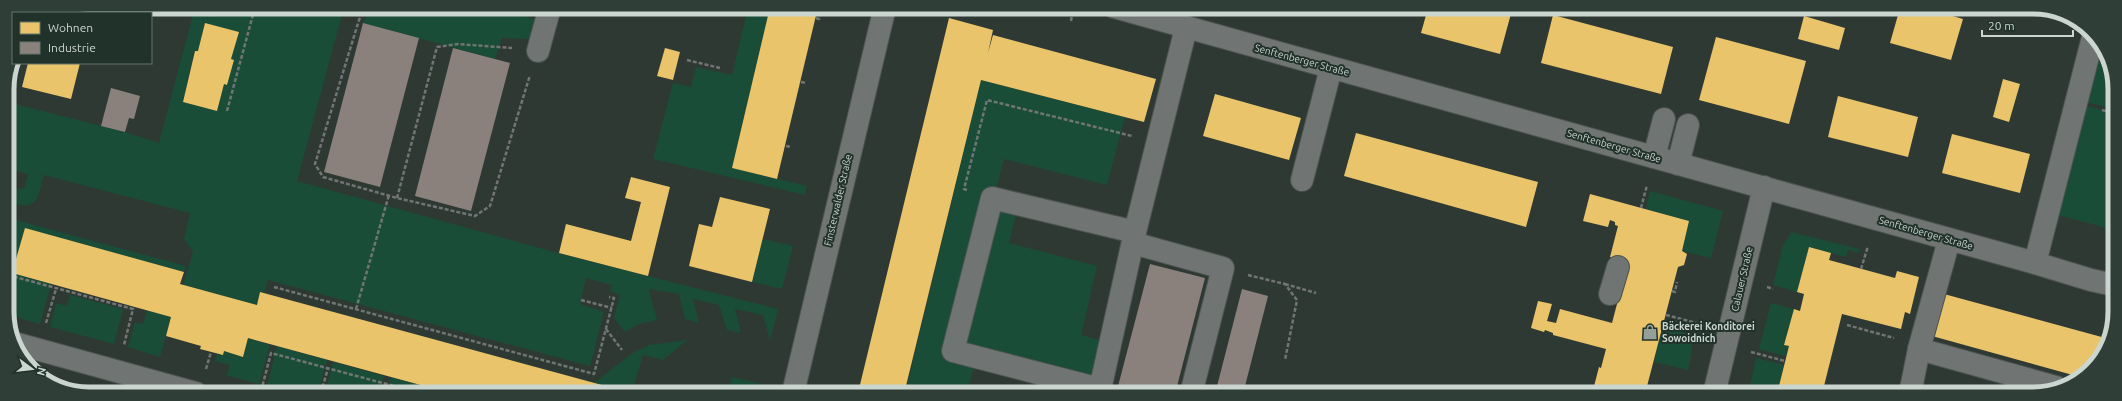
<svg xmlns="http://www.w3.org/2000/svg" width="2122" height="401" viewBox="0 0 2122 401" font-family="Ubuntu,sans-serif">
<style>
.green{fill:#194d37;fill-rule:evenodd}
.homes{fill:#e9c46a}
.industry{fill:#8a817c}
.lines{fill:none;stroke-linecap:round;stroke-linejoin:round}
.minor-casing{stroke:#4c5450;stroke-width:24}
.path{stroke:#717573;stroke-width:2.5;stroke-dasharray:4 2;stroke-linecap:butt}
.minor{stroke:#707472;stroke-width:22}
.labels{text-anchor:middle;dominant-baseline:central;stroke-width:4;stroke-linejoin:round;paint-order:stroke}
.street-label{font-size:10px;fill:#ccd6d0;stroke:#21322a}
.poi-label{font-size:10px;font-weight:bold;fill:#ccd6d0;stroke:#21322a;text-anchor:start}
.rim{fill:none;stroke:#ccd6d0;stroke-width:5}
</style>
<rect width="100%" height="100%" fill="#2f3934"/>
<!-- green -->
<g class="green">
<path d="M 195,7 L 344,7 L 297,181 L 569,256 L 778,309 L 770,341 L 763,315 L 735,309 L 741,333 L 727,330 L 719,305 L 693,299 L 699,323 L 685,319 L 679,294 L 649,289 L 657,320 L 639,324 L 625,332 L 614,318 L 620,295 L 610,291 L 612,285 L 586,278 L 580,304 L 604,312 L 590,366 L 268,280 L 264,293 L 260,292 L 257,305 L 183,285 L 193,252 L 184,239 L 190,213 L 44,175 C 38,194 40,212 13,203 L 17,188 L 24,189 L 28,174 L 8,169 L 7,102 L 125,132 L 159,143 ZM 205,23 L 238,32 L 231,59 L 234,60 L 227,85 L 224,84 L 217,111 L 183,102 L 194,51 L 198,51 Z"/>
<path d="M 370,7 L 513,7 L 512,13 L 541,21 L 538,33 L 527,39 L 502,38 L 495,59 L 363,23 Z"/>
<path d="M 748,7 L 770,7 L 732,168 L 807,186 L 805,195 L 653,159 L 673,83 L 691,87 L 696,67 L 732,75 Z"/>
<path d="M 2098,46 L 2113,72 L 2114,109 L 2086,102 Z"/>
<path d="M 981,80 L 1125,117 L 1107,185 L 1004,159 L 996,190 L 1021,196 L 1009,243 L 1097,266 L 1081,335 L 1103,341 L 1090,394 L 1058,394 L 1058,391 L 974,366 L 967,394 L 905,394 Z"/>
<path d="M 2087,106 L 2114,113 L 2114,230 L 2058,215 Z"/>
<path d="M 1650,191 L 1723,211 L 1711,258 L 1682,251 L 1689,221 L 1646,209 Z"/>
<path d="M 8,218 L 186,266 L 184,272 L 25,229 L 12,273 L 51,284 L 40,324 L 9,315 Z"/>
<path d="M 1791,232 L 1859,249 L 1859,253 L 1848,250 L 1846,257 L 1809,247 L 1797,292 L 1773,285 L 1782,248 Z"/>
<path d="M 763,239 L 793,246 L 782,289 L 752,282 Z"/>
<path d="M 70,295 L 123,309 L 114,344 L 50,327 L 56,303 L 67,306 Z"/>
<path d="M 1771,303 L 1794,309 L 1784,345 L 1789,346 L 1786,356 L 1759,349 Z"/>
<path d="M 147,310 L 171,317 L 160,357 L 128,347 L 135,322 L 143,324 Z"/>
<path d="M 1663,326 C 1696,334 1695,338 1688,370 L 1654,362 Z"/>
<path d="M 248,338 L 270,345 L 259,384 L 213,372 L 227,375 L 230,365 L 215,361 L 217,354 L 223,355 L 224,351 L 243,357 Z"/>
<path d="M 687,340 L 663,360 L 643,355 L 632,393 L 611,393 L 613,388 L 594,383 L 634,352 L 649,345 Z"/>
<path d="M 277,346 L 327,360 L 318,393 L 292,393 L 267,386 Z"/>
<path d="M 1756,358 L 1784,365 L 1777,394 L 1748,394 Z"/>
<path d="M 333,362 L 384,376 L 379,393 L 325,393 Z"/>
<path d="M 391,377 L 443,391 L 443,393 L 386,393 Z"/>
<path d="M 732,377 L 762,384 L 760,393 L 728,393 Z"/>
</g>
<!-- homes -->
<g class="homes">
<path d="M 89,7 L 94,7 L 93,13 L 62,13 Z"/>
<path d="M 646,7 L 667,7 L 664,15 L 645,10 Z"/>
<path d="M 770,7 L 818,7 L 777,179 L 732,168 Z"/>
<path d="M 1355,7 L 1384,7 L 1382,15 Z"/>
<path d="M 1428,8 L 1504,8 L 1512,10 L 1500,54 L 1421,33 Z"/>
<path d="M 1900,8 L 1948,8 L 1946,14 L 1963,19 L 1951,60 L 1890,43 Z"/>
<path d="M 1553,15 L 1673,47 L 1661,94 L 1541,63 Z"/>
<path d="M 1804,16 L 1845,28 L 1839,50 L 1798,39 Z"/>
<path d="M 949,18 L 993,30 L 988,53 L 993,35 L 1156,79 L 1144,122 L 981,80 L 904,394 L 858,393 Z"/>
<path d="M 205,23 L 239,32 L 231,59 L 234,60 L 227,85 L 224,84 L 217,111 L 183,102 L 195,51 L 198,51 Z"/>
<path d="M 1716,37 L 1806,61 L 1789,124 L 1699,100 Z"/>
<path d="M 665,48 L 680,52 L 673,80 L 657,76 Z"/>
<path d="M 28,63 L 80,63 L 71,99 L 22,87 Z"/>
<path d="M 2003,79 L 2020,84 L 2009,122 L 1993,117 Z"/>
<path d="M 1215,94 L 1301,118 L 1289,160 L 1203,136 Z"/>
<path d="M 1838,96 L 1918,117 L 1908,157 L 1828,137 Z"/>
<path d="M 1356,133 L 1538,182 L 1526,227 L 1344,176 Z"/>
<path d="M 1952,134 L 2030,154 L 2020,193 L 1942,173 Z"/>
<path d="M 631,177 L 670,187 L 648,276 L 559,253 L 566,224 L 631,241 L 641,202 L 625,198 Z"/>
<path d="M 1590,194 L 1689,221 L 1682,251 L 1687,254 L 1684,265 L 1678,267 L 1645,394 L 1592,394 L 1599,367 L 1601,368 L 1606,349 L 1553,335 L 1553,333 L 1545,330 L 1544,332 L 1531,328 L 1538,301 L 1552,304 L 1547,321 L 1556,323 L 1560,309 L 1612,323 L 1628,262 L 1610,257 L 1618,226 L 1615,225 L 1615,222 L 1610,220 L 1608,227 L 1583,221 Z"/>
<path d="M 720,197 L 770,209 L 752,282 L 689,266 L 699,224 L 712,227 Z"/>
<path d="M 25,228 L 184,272 L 180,284 L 257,305 L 260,292 L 613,388 L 611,393 L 450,393 L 248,338 L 243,357 L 224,351 L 223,355 L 200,349 L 201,346 L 166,336 L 171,317 L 12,273 Z"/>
<path d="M 1809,247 L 1831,253 L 1829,260 L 1895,278 L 1897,271 L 1919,277 L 1910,314 L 1905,312 L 1901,329 L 1842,314 L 1822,394 L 1777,394 L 1789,346 L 1784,345 L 1794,309 L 1800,311 L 1804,294 L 1797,292 Z"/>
<path d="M 1944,294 L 2109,339 L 2104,353 L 2087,374 L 2080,377 L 1932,336 Z"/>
</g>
<!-- industry -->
<g class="industry">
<path d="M 2031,8 L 2044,8 L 2068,19 L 2067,21 L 2030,11 Z"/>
<path d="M 363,23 L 419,38 L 380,187 L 324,172 Z"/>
<path d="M 453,48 L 510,63 L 471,211 L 415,196 Z"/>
<path d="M 111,88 L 140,96 L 134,119 L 129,118 L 125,132 L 101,126 Z"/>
<path d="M 1150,264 L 1205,278 L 1175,394 L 1116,394 Z"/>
<path d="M 1242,289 L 1268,296 L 1243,394 L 1215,394 Z"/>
</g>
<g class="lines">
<!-- minor casing -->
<g class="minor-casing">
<g id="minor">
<path d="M 1114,7 L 2035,263 L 2091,280 L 2114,285"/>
<path d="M 538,51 L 550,7"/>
<path d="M 1654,157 L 1664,119"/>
<path d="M 1678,164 L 1688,125"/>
<path d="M 1302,180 L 1331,68"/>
<path d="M 1133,243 L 1223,268 L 1191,394"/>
<path d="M 2035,263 L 2093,37"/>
<path d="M 1610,294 L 1618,267"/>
<path d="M 18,344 L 196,393"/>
<path d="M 1919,349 L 2056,387"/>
<path d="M 1100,389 L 953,351 L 992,198 L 1135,232"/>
<path d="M 793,393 L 885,7"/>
<path d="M 1099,394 L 1135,232 L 1186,28"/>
<path d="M 1714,394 L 1764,187"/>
<path d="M 1910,394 L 1919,349 L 1949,240"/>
</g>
</g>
<!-- path -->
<g class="path">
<path d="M 365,7 L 359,20 L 315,164 L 323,177 L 397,198 L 475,216 L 490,206 L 530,75"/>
<path d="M 816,18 L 819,19 L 821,7"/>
<path d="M 1071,21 L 1072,15"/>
<path d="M 687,60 L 720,68"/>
<path d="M 801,82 L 806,83"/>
<path d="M 2102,110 L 2114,113"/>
<path d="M 227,111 L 255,7"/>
<path d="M 786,146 L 791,147"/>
<path d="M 967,190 L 964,189 L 987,100 L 1132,136"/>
<path d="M 8,192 L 9,186"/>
<path d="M 397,198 L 437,47 L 458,44 L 512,48"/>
<path d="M 1641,208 L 1647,185"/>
<path d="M 1861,269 L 1868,246"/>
<path d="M 8,275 L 133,309 L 124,345"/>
<path d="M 1248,275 L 1285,284 L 1297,300 L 1285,360"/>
<path d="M 1285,284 L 1316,293"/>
<path d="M 274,287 L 594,374 L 614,298 L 609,297"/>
<path d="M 1767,287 L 1773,289"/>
<path d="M 1672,291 L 1675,292 L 1677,282"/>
<path d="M 581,300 L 612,308"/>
<path d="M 356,309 L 389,195"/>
<path d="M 1666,315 L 1704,325"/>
<path d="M 46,323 L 56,289"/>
<path d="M 1847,325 L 1894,338"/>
<path d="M 606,329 L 622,350"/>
<path d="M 1751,352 L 1785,361"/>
<path d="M 206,369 L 211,352"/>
<path d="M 261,391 L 271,353 L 420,393"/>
<path d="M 321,393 L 328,368"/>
<path d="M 383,393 L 385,384"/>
</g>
<!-- minor -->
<use href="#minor" class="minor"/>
</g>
<!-- icons -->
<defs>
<g id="shop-bare" transform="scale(1.2)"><path d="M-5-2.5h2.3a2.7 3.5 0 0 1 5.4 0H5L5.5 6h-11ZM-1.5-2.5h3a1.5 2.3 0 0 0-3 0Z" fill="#959f99" stroke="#21322a" stroke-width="2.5" paint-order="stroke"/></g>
</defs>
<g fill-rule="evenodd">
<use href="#shop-bare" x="1650" y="332"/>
</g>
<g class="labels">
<!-- street labels -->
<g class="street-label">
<text transform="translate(1302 60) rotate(15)">Senftenberger Straße</text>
<text transform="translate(1614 146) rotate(16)">Senftenberger Straße</text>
<text transform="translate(838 200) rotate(-77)">Finsterwalder Straße</text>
<text transform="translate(1926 233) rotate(16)">Senftenberger Straße</text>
<text transform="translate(1742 279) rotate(-77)">Calauer Straße</text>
</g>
<!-- poi labels -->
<g class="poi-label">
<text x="1662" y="326">Bäckerei Konditorei<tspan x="1662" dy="12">Sowoidnich</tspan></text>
</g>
</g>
<!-- crop -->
<path d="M0 0H2122V401H0ZM89 14H2033A75 75 0 0 1 2108 89V312A75 75 0 0 1 2033 387H89A75 75 0 0 1 14 312V89A75 75 0 0 1 89 14Z" fill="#2f3f37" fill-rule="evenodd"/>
<path class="rim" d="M89 14H2033A75 75 0 0 1 2108 89V312A75 75 0 0 1 2033 387H89A75 75 0 0 1 14 312V89A75 75 0 0 1 89 14Z"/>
<!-- legend -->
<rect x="12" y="12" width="140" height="52" fill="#21322a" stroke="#65746c"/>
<rect x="20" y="22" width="20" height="12" fill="#e9c46a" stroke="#65746c"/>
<text x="48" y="32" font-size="12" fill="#ccd6d0">Wohnen</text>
<rect x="20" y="42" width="20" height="12" fill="#8a817c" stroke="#65746c"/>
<text x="48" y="52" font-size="12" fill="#ccd6d0">Industrie</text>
<!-- north arrow -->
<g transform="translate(32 369) rotate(105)" stroke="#21322a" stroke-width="3" paint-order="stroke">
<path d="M0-3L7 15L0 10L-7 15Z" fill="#ccd6d0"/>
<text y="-6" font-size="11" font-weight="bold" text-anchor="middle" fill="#ccd6d0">N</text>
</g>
<!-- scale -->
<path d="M1982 30v6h91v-6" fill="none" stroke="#ccd6d0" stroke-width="2"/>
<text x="1988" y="30" font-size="12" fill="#ccd6d0" stroke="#21322a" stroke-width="3" paint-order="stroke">20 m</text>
</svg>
